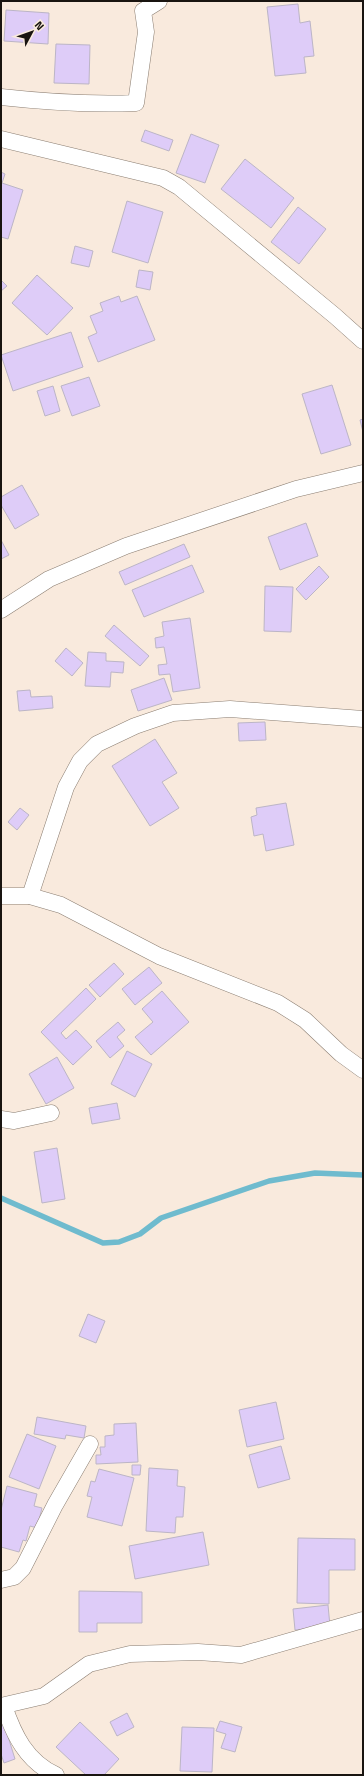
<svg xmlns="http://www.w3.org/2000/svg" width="364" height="1776" viewBox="0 0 364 1776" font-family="'Titillium Web',sans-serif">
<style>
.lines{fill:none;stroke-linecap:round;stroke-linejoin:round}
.stream{stroke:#6fbbce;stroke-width:5.5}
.building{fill:#deccf8;stroke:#bcb5c6}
.street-casing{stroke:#8b7e72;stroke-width:17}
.street{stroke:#fff;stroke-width:16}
</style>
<rect width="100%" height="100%" fill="#f9eadd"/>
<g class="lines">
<!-- stream -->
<path class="stream" d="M 1,1198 L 103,1243 L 119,1242 L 140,1234 L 161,1218 L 269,1181 L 315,1173 L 363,1175"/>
</g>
<!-- building -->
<g class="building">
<path d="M 298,4 L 300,23 L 310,21 L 314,56 L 304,57 L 306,73 L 275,76 L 267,7 Z"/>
<path d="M 6,10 L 49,13 L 48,44 L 4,41 Z"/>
<path d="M 56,44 L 90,45 L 89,84 L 54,83 Z"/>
<path d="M 145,130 L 173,140 L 169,151 L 141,141 Z"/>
<path d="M 191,134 L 219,145 L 205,183 L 176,173 Z"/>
<path d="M 245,159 L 294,198 L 271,228 L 221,189 Z"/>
<path d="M 1,172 L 5,174 L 2,183 L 23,190 L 8,239 L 1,237 Z"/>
<path d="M 127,201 L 163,212 L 148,263 L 112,252 Z"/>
<path d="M 298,207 L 326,229 L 299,264 L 271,242 Z"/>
<path d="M 75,246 L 93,251 L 89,267 L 71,263 Z"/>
<path d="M 139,270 L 153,272 L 150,290 L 136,287 Z"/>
<path d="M 37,275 L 73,308 L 47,335 L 12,303 Z"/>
<path d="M 1,280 L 7,286 L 1,291 Z"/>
<path d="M 119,296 L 121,302 L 137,296 L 155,340 L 98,362 L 88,337 L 97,333 L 90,316 L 103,311 L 100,303 Z"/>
<path d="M 71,332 L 83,367 L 13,391 L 1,355 Z"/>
<path d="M 89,377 L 100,406 L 72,416 L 61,386 Z"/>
<path d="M 332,385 L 351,445 L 321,454 L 302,394 Z"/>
<path d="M 53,386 L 60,411 L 45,416 L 37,391 Z"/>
<path d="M 363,419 L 363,432 L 360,420 Z"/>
<path d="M 22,485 L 39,515 L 15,529 L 1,505 L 1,497 Z"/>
<path d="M 306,523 L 318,556 L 280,570 L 268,537 Z"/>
<path d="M 1,540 L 9,555 L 1,559 Z"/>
<path d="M 184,544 L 190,557 L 125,585 L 119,572 Z"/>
<path d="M 192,565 L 204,592 L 144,617 L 132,590 Z"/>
<path d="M 319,566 L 329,577 L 306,600 L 296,589 Z"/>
<path d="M 265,586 L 293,587 L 291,632 L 264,631 Z"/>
<path d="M 190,618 L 200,688 L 173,692 L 170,674 L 159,675 L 158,665 L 167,664 L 164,647 L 156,648 L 155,638 L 164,636 L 162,622 Z"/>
<path d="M 114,625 L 149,656 L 140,666 L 105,636 Z"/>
<path d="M 66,648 L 83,663 L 72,676 L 55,661 Z"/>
<path d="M 88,652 L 106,653 L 106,661 L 124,662 L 123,673 L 111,672 L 110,687 L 85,686 Z"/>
<path d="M 164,678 L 172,700 L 138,711 L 131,690 Z"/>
<path d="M 30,690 L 31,697 L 52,696 L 53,708 L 19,711 L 17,691 Z"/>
<path d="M 265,722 L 266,740 L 239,741 L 238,723 Z"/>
<path d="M 155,739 L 177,773 L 162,782 L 179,808 L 150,826 L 112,766 Z"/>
<path d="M 286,803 L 294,845 L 266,851 L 263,834 L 254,836 L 251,817 L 257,815 L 256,808 Z"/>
<path d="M 20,808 L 29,815 L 17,830 L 8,822 Z"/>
<path d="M 114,963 L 124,974 L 100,997 L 89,985 Z"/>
<path d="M 149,967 L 162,983 L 135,1005 L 122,989 Z"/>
<path d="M 86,988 L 96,999 L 61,1033 L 66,1039 L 76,1030 L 92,1047 L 73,1065 L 41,1032 Z"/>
<path d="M 162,991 L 189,1022 L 151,1055 L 135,1037 L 153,1022 L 142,1009 Z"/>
<path d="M 118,1022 L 125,1030 L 117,1037 L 124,1046 L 110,1058 L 96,1041 Z"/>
<path d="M 127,1051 L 152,1064 L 135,1097 L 111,1084 Z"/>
<path d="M 57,1057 L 74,1088 L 46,1104 L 29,1074 Z"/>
<path d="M 117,1103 L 120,1119 L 92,1124 L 89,1108 Z"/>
<path d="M 57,1148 L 65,1199 L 42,1203 L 34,1152 Z"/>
<path d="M 88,1314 L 105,1321 L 96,1343 L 79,1336 Z"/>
<path d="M 276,1402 L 284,1439 L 247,1447 L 239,1410 Z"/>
<path d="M 37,1417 L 86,1426 L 84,1438 L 66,1435 L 65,1439 L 34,1434 Z"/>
<path d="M 136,1423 L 138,1462 L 96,1464 L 96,1455 L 101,1455 L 100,1447 L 105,1447 L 105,1436 L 114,1435 L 114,1424 Z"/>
<path d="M 27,1434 L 56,1446 L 39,1489 L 9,1477 Z"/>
<path d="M 281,1446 L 290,1479 L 258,1488 L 249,1455 Z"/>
<path d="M 132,1465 L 141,1465 L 140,1475 L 132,1475 Z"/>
<path d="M 149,1468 L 178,1470 L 177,1486 L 185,1487 L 183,1517 L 176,1517 L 175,1533 L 146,1531 Z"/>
<path d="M 99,1469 L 134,1478 L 122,1526 L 87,1517 L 92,1497 L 87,1496 L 91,1481 L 95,1482 Z"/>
<path d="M 7,1486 L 37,1494 L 34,1506 L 42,1508 L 37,1528 L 30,1526 L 26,1541 L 23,1540 L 19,1552 L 1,1547 L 1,1510 Z"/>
<path d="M 203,1532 L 209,1565 L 135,1579 L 129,1546 Z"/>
<path d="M 298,1538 L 355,1539 L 355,1570 L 329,1570 L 329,1604 L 297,1603 Z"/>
<path d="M 79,1591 L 142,1592 L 142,1623 L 97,1623 L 97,1632 L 79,1632 Z"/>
<path d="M 328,1605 L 330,1626 L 295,1630 L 293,1609 Z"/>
<path d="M 127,1713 L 134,1727 L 117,1736 L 110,1722 Z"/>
<path d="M 1,1714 L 15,1759 L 4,1763 L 1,1754 Z"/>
<path d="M 220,1721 L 242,1727 L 235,1752 L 221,1748 L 226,1734 L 216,1731 Z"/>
<path d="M 80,1722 L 119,1759 L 104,1775 L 86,1775 L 56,1747 Z"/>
<path d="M 182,1727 L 214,1728 L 212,1772 L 180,1771 Z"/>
</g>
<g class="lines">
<!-- street casing -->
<g class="street-casing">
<g id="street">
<path d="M 1,97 C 46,102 90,105 136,103 L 146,32 L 143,11 L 159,1"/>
<path d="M 1,139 L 163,178 L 179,187 L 335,316 L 363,341"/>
<path d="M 1,610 L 49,579 L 126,546 L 296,489 L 363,473"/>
<path d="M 1,896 L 30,896 L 61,905 L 159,956 L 278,1003 L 305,1020 L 341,1054 L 363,1070"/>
<path d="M 30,896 L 66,787 L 80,761 L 97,744 L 135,726 L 173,713 L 230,709 L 363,719"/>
<path d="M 1,1119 L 14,1121 L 51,1113"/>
<path d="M 1,1580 L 14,1577 L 23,1568 L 55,1505 L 90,1444"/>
<path d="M 1,1706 L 44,1696 L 89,1664 L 130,1654 L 198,1652 L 241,1655 L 363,1620"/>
<path d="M 4,1706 C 14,1735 26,1761 56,1775"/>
</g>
</g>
<!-- street -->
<use href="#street" class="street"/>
</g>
<!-- border -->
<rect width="364" height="1776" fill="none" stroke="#191410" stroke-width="4"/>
<!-- north arrow -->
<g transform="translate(32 32) rotate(49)" stroke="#f9eadd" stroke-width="3" paint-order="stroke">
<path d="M0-3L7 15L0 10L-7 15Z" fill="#191410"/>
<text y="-6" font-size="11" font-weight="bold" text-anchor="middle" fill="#191410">N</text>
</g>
</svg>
